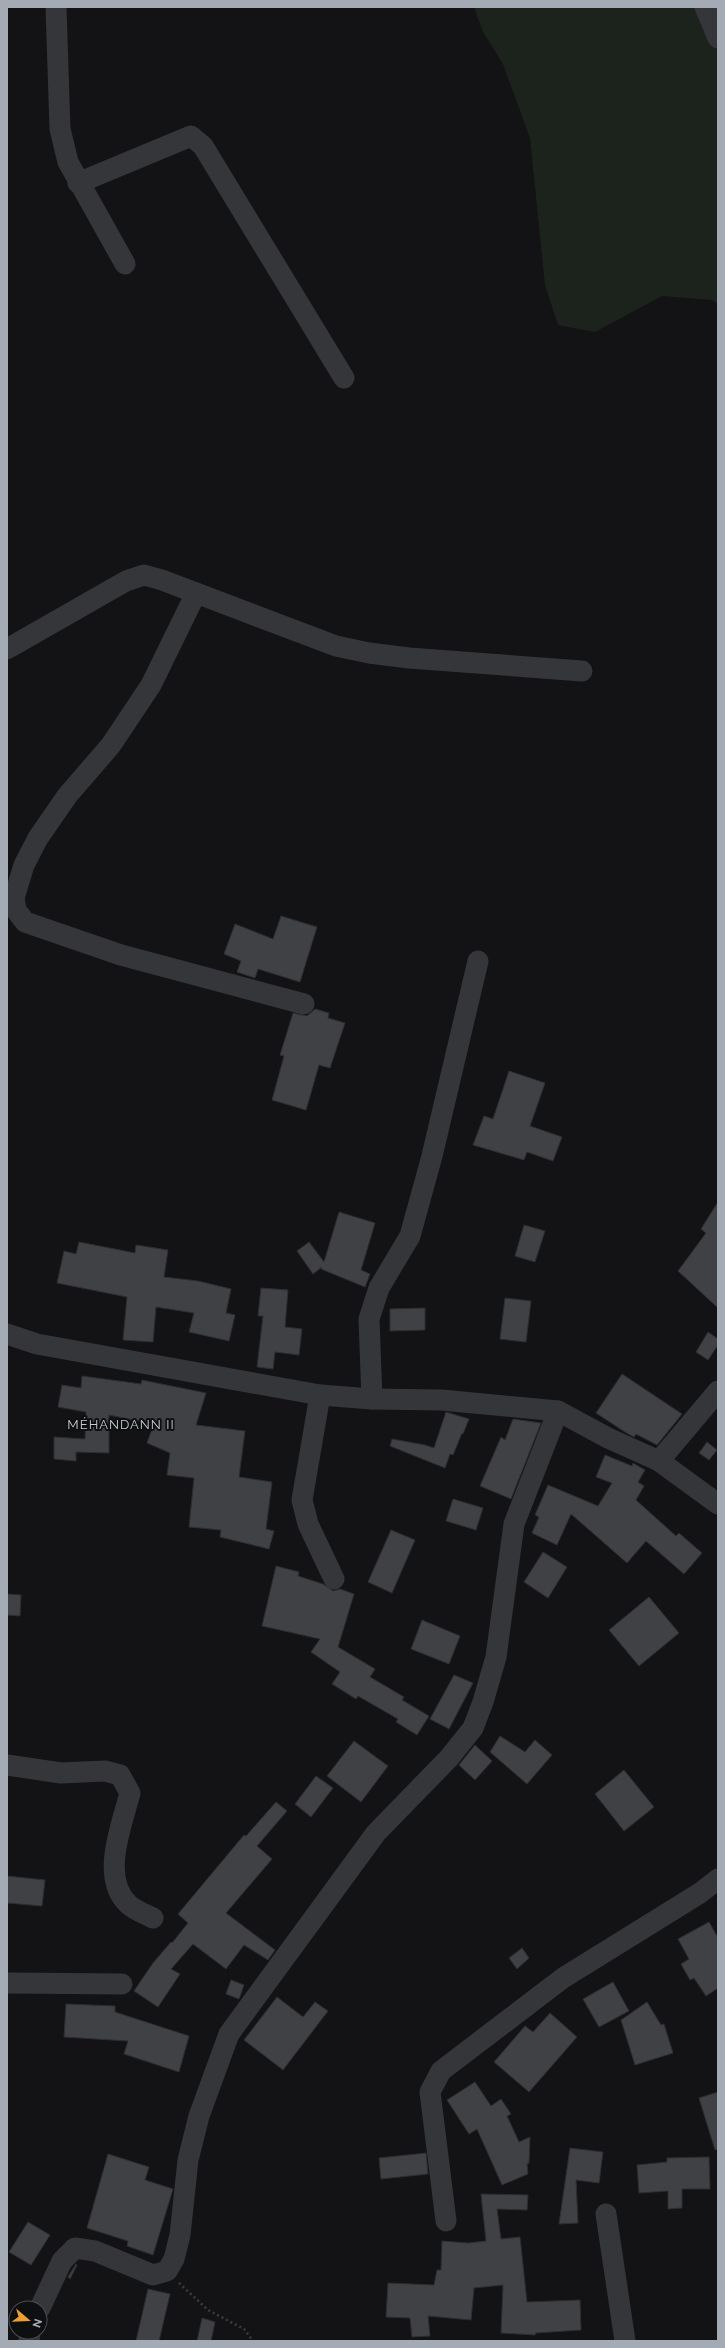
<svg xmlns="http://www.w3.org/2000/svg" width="725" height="2348" viewBox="0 0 725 2348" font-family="Raleway,sans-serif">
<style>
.green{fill:#1c231c}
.building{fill:#3f4145;stroke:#2d2e31}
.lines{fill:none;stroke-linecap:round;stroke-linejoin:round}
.path{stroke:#3a3d41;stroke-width:2.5;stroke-dasharray:2 3;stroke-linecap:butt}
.minor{stroke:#34363a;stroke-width:21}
.labels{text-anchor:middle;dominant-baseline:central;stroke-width:4;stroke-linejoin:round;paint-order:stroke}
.quarter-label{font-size:13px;letter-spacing:1px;fill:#c6cad1;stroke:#0e0f10}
</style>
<rect width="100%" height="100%" fill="#131315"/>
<!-- green -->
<path class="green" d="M 474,7 L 706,7 L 718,32 L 718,304 L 712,300 L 662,296 L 595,332 L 558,325 L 545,285 L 530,138 L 503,64 L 483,32 Z"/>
<!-- building -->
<g class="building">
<path d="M 281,916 L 317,927 L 300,982 L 258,969 L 255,978 L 237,972 L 241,961 L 224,954 L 235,924 L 273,939 Z"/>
<path d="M 315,1009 L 329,1013 L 328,1018 L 345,1023 L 330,1068 L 319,1065 L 306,1110 L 272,1100 L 284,1056 L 280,1055 L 293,1013 L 307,1016 Z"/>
<path d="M 509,1071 L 545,1083 L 530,1126 L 562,1137 L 553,1161 L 527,1152 L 524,1160 L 473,1145 L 484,1116 L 493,1119 Z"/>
<path d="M 718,1202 L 718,1308 L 678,1271 L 706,1233 L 701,1229 Z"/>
<path d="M 339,1212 L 375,1223 L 361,1270 L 370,1274 L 365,1287 L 321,1269 L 322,1267 L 313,1274 L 297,1251 L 309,1242 L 324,1262 Z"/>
<path d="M 524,1225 L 545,1231 L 535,1262 L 515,1256 Z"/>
<path d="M 79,1242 L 135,1253 L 136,1245 L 168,1250 L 164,1277 L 198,1281 L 231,1289 L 226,1313 L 235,1315 L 229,1341 L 189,1332 L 194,1313 L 156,1307 L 153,1342 L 123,1340 L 127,1297 L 57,1283 L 64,1251 L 76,1254 Z"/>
<path d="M 261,1288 L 288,1290 L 285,1327 L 302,1329 L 299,1355 L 275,1352 L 273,1369 L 257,1367 L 263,1316 L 258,1316 Z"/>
<path d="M 505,1298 L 531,1301 L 526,1342 L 500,1339 Z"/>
<path d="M 425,1308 L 425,1330 L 390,1331 L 390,1309 Z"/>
<path d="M 708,1332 L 718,1339 L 718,1345 L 708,1360 L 696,1352 Z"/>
<path d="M 622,1374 L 682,1414 L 657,1445 L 636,1434 L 634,1437 L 625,1432 L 596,1413 Z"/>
<path d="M 82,1376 L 141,1384 L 142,1380 L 206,1393 L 196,1425 L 245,1431 L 239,1477 L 272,1482 L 266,1529 L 274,1531 L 269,1549 L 220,1537 L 221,1530 L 189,1527 L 194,1478 L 167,1475 L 170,1453 L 147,1443 L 154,1424 L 109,1415 L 109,1453 L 76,1452 L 76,1461 L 54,1459 L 54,1437 L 85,1439 L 86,1412 L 58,1407 L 62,1385 L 81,1388 Z"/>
<path d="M 446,1412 L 469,1419 L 463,1434 L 462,1433 L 453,1455 L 450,1454 L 445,1468 L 390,1446 L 392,1439 L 425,1445 L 434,1448 Z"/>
<path d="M 513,1419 L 541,1423 L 511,1499 L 480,1486 L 501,1437 L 505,1440 Z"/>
<path d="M 707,1442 L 717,1450 L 709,1460 L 699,1453 Z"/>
<path d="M 605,1455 L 632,1466 L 633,1463 L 645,1470 L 638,1482 L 644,1486 L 636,1500 L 676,1536 L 679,1533 L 702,1553 L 684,1574 L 646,1541 L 627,1563 L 571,1514 L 557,1545 L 532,1533 L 539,1517 L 535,1515 L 548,1485 L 598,1506 L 612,1483 L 596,1477 Z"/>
<path d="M 453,1499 L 483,1508 L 476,1530 L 446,1521 Z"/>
<path d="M 391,1530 L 415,1540 L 392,1593 L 368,1582 Z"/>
<path d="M 543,1552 L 567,1567 L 548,1598 L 524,1582 Z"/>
<path d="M 276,1566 L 299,1572 L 298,1576 L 323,1584 L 333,1591 L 340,1589 L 354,1594 L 338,1647 L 375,1669 L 370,1677 L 404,1697 L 402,1700 L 429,1716 L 417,1735 L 396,1722 L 398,1719 L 358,1696 L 356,1699 L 332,1684 L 340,1672 L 311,1652 L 320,1639 L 262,1626 Z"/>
<path d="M 7,1594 L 21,1595 L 20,1616 L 7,1615 Z"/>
<path d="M 649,1597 L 679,1633 L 639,1666 L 609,1630 Z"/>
<path d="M 422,1620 L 460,1636 L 449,1664 L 411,1649 Z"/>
<path d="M 454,1675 L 473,1683 L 449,1729 L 430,1719 Z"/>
<path d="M 500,1736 L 525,1752 L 535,1740 L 552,1755 L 527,1784 L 490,1752 Z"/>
<path d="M 354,1741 L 388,1766 L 361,1802 L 327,1776 Z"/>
<path d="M 475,1745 L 492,1761 L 475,1780 L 459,1765 Z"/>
<path d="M 624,1770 L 654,1807 L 624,1831 L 595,1794 Z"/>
<path d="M 316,1776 L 333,1788 L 311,1817 L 295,1804 Z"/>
<path d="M 276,1802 L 287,1811 L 257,1846 L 272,1859 L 226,1913 L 275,1950 L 268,1960 L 244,1945 L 226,1969 L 193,1944 L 171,1969 L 180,1974 L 158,2007 L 134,1991 L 153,1963 L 171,1942 L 172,1943 L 188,1923 L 178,1914 L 244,1835 L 246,1836 Z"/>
<path d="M 7,1876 L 45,1880 L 42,1906 L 7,1903 Z"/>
<path d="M 709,1922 L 718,1938 L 718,1988 L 706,1996 L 694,1978 L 690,1980 L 681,1964 L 689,1959 L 678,1939 Z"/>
<path d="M 522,1948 L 529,1958 L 517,1969 L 509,1958 Z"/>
<path d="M 231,1980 L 244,1985 L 239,1999 L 226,1994 Z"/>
<path d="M 613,1982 L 629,2011 L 599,2027 L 583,1999 Z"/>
<path d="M 277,1997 L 303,2017 L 315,2002 L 328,2011 L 283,2070 L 244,2040 Z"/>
<path d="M 647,2002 L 661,2025 L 664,2024 L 673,2053 L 635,2065 L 621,2020 Z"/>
<path d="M 66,2004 L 115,2006 L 115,2012 L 189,2036 L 179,2072 L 124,2054 L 128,2041 L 64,2037 Z"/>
<path d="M 550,2013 L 577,2037 L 529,2092 L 494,2062 L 525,2026 L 533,2032 Z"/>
<path d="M 475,2082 L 491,2106 L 501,2099 L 511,2114 L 507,2116 L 519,2142 L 530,2137 L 529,2163 L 527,2164 L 528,2174 L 502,2185 L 477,2129 L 469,2134 L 447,2100 Z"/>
<path d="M 718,2092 L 718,2149 L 715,2150 L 699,2098 Z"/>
<path d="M 570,2148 L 603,2152 L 599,2183 L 576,2180 L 578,2223 L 559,2224 Z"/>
<path d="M 426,2153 L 428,2174 L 381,2179 L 379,2158 Z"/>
<path d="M 108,2154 L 149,2167 L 145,2180 L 173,2189 L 153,2255 L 127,2246 L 128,2241 L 87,2228 Z"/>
<path d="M 709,2157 L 710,2189 L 682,2189 L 682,2208 L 668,2209 L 668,2191 L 639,2193 L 637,2165 L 667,2162 L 667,2158 Z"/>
<path d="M 481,2194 L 528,2195 L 527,2210 L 497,2209 L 501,2239 L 520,2237 L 527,2302 L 580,2300 L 581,2330 L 536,2333 L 535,2335 L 501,2333 L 503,2285 L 474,2288 L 471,2320 L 428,2316 L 430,2336 L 412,2337 L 410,2318 L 386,2317 L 388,2283 L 434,2285 L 437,2270 L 441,2270 L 442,2241 L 468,2243 L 486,2241 Z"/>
<path d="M 28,2222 L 50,2235 L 31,2265 L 9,2252 Z"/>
<path d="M 76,2264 L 77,2265 L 70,2279 L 68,2277 Z"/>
<path d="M 148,2289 L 170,2294 L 159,2341 L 136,2341 Z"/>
<path d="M 202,2318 L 215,2322 L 211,2341 L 197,2341 Z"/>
</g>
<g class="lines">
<!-- path -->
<path class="path" d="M 179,2283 L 208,2310 L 244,2329 L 253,2341"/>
<!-- minor -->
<g class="minor">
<path d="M 56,7 L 60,129 L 68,162 L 125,264"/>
<path d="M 705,7 L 718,38"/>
<path d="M 78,183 L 191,136 L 203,146 L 344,378"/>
<path d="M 196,593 L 151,685 L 111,745 L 67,796 L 38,838 L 24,865 L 14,898 L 16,910 L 25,922 L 121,955 L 304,1004"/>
<path d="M 7,649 L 126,581 L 144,575 L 162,580 L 336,646 L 369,653 L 409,658 L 582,671"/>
<path d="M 7,1334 L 37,1344 L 320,1395 L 372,1399 L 442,1400 L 558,1411 L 608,1438 L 659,1461 L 718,1504"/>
<path d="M 320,1395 L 302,1500 L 308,1524 L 334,1579"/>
<path d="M 372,1399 L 369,1319 L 379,1288 L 410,1236 L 432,1156 L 478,961"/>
<path d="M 659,1461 L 718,1391"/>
<path d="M 7,1765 L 61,1773 L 105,1771 L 120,1775 L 130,1793 C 122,1825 100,1877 128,1904 C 134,1910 145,1914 153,1918"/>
<path d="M 7,1983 L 122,1984"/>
<path d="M 606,2214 L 625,2341"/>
<path d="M 446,2221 L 430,2092 L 441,2071 L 563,1978 L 700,1893 L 718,1879"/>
<path d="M 40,2308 L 62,2261 L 75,2248 L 95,2251 L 153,2275 L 167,2271 L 174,2259 L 180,2235 L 188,2160 L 199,2116 L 229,2034 L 376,1833 L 449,1758 L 473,1728 L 483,1702 L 496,1657 L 514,1524 L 558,1411"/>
<path d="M 29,2341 L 30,2332"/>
</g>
</g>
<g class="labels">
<!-- quarter labels -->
<g class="quarter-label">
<text x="121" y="1424">MÉHANDANN II</text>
</g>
</g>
<!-- border -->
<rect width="725" height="2348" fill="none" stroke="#a5abb5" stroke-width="16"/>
<!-- north arrow -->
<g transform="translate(28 2320) rotate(109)"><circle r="19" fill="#0e0f10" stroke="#4a4d52"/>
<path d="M0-3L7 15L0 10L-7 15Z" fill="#ee9f33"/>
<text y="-6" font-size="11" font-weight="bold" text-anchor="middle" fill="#a5abb5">N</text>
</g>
</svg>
